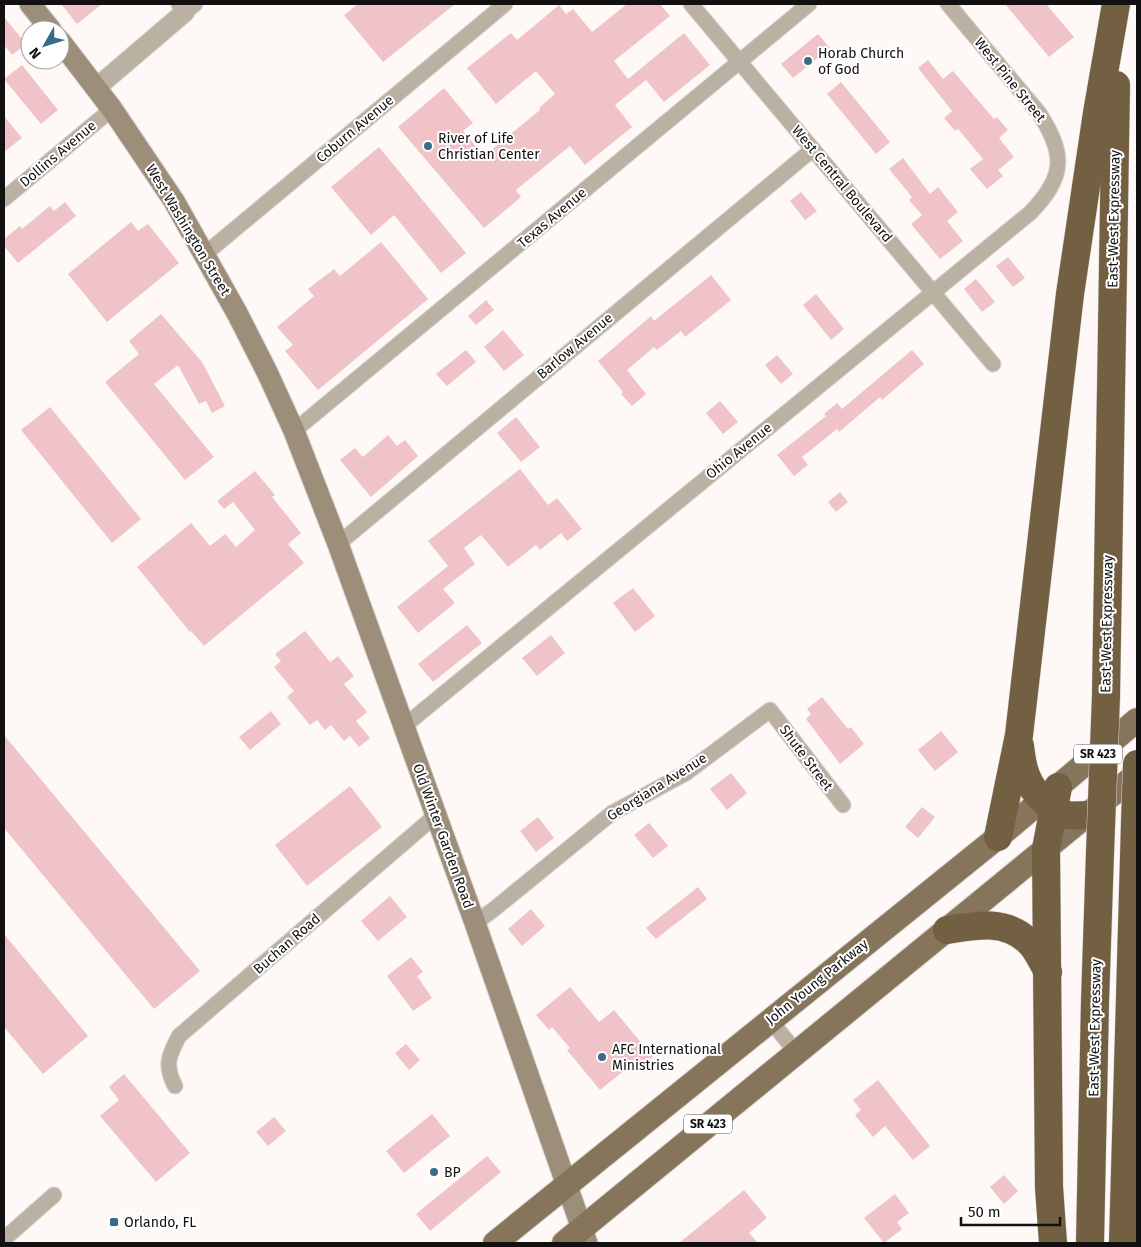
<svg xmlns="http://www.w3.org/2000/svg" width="1141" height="1247" viewBox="0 0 1141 1247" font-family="'Fira Sans',sans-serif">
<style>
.building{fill:#efc3c8}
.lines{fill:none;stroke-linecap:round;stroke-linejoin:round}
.minor-casing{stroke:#d8d4d2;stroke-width:17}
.tertiary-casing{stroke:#d8d4d2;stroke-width:21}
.secondary-casing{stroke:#d8d4d2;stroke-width:23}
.primary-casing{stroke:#d8d4d2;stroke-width:26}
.motorway-casing{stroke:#d8d4d2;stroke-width:29}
.minor{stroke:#bbb1a3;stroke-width:15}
.tertiary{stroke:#bbb1a3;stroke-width:19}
.secondary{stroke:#9c8e79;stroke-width:21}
.primary{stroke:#86755b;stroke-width:24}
.motorway{stroke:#735f42;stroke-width:28}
.motorway-bridge-casing{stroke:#d8d4d2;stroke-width:29;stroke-linecap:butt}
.motorway-bridge{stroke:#735f42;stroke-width:28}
.poi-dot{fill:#386c89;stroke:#fff;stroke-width:2}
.labels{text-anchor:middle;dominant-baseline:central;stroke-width:4;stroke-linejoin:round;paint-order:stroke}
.shield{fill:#fff;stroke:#595858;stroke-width:1}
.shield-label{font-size:12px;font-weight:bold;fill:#121010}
.poi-label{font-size:14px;fill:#121010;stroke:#fff;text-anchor:start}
.street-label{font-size:14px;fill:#121010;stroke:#fff}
</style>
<rect width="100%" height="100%" fill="#fef9f7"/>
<!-- building -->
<g class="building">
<path d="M 61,4 L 102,4 L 77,24 Z"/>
<path d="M 358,4 L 455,4 L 383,62 L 344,15 Z"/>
<path d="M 627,4 L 660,4 L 670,16 L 614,61 L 628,79 L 684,33 L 710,65 L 664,102 L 646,80 L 615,105 L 632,127 L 585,165 L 570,146 L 516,190 L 521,197 L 484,228 L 398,127 L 444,88 L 473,123 L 463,131 L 484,156 L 540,110 L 539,108 L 555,94 L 536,71 L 496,104 L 467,68 L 511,33 L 517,40 L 559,5 L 566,14 L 573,9 L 592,32 Z"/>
<path d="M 1005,4 L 1046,4 L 1074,37 L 1049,57 Z"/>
<path d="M 4,17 L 26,44 L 12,55 L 4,45 Z"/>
<path d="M 818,34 L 830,48 L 793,78 L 781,64 Z"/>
<path d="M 928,60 L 943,79 L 953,71 L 994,119 L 997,117 L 1008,130 L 999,138 L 1014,157 L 998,170 L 1003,176 L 987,189 L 970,169 L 983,159 L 958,129 L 955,131 L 944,118 L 952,111 L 918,68 Z"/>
<path d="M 22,65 L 58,110 L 41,124 L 4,79 Z"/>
<path d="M 841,82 L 890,142 L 876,154 L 827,94 Z"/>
<path d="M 4,116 L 22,138 L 4,152 Z"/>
<path d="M 379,147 L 466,253 L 441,273 L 394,215 L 371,235 L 331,187 Z"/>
<path d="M 903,158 L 930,194 L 938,187 L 958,212 L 947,221 L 963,241 L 940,259 L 911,224 L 922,215 L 909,200 L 912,197 L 889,169 Z"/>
<path d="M 801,192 L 817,211 L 805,220 L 790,201 Z"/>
<path d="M 65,202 L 76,216 L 18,263 L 4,246 L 4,239 L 20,226 L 22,229 L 50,206 L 54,211 Z"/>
<path d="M 131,222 L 138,231 L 148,224 L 179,263 L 107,322 L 68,274 Z"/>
<path d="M 381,242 L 428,299 L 318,390 L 285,351 L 293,345 L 277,327 L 314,296 L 308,289 L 334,269 L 340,276 Z"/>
<path d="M 1008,257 L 1025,278 L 1013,287 L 996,266 Z"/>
<path d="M 711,275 L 731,300 L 685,337 L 681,331 L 657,350 L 654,347 L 627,370 L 646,394 L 632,406 L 621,394 L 623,392 L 598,361 L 651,316 L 654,321 Z"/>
<path d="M 976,279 L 995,302 L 982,312 L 964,289 Z"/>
<path d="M 816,294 L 844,329 L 831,340 L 803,305 Z"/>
<path d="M 486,300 L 494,310 L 476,325 L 468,316 Z"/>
<path d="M 161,314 L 202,362 L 225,406 L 212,413 L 206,401 L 199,404 L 178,365 L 154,384 L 214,457 L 185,480 L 105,382 L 139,354 L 129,341 Z"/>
<path d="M 503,330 L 524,355 L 504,371 L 484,347 Z"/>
<path d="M 466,350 L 476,362 L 447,386 L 436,374 Z"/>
<path d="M 912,350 L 924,364 L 882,400 L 880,397 L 839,432 L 837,429 L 802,457 L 808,465 L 794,476 L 777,455 L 826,416 L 824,414 L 837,403 L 842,409 Z"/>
<path d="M 777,355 L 793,374 L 781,384 L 765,365 Z"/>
<path d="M 720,401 L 738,422 L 723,434 L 706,413 Z"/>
<path d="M 50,407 L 141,519 L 112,543 L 21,430 Z"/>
<path d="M 516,417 L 540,447 L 521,462 L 497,433 Z"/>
<path d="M 388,435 L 397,446 L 405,440 L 418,456 L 371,497 L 340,460 L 355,448 L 363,457 Z"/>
<path d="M 520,469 L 548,505 L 557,498 L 582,529 L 567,541 L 561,533 L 540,550 L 536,545 L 508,567 L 481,535 L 464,548 L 475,564 L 443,589 L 455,603 L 418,633 L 397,607 L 448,566 L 428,541 Z"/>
<path d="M 255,471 L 275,495 L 272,497 L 301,533 L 288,544 L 304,563 L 204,646 L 191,631 L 190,632 L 137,567 L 191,523 L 210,546 L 225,534 L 236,547 L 255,530 L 233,502 L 224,509 L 217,501 Z"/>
<path d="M 840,492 L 848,502 L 836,512 L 828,502 Z"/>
<path d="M 633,588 L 655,616 L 635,632 L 613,603 Z"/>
<path d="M 467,625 L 482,643 L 433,682 L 418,664 Z"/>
<path d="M 305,631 L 330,662 L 338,656 L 354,676 L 344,684 L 367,712 L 356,721 L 370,738 L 359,747 L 350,736 L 344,741 L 331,725 L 325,730 L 317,720 L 310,725 L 287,697 L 294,691 L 274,667 L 281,661 L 275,654 Z"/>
<path d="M 551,635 L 565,653 L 537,676 L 522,658 Z"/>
<path d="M 822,697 L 848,729 L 851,727 L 864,744 L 840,764 L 806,719 L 811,714 L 807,709 Z"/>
<path d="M 271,711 L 281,724 L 250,750 L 239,737 Z"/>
<path d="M 941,731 L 958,752 L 935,771 L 918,750 Z"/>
<path d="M 4,735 L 200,971 L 154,1009 L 4,828 Z"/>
<path d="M 731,773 L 747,793 L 727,810 L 710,789 Z"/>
<path d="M 350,786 L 382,827 L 307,886 L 275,845 Z"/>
<path d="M 922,807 L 935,817 L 918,838 L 905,827 Z"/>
<path d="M 538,817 L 554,838 L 536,852 L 520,831 Z"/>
<path d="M 649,823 L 668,846 L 653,858 L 634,835 Z"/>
<path d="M 698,887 L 707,899 L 656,939 L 646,928 Z"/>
<path d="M 390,896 L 407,917 L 378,941 L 361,921 Z"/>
<path d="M 531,909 L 545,926 L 522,946 L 508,929 Z"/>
<path d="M 4,934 L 88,1036 L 43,1074 L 4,1027 Z"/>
<path d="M 411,957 L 423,972 L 417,976 L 432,998 L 413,1011 L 387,976 Z"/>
<path d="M 570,987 L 599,1022 L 614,1010 L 653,1057 L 636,1071 L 631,1065 L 600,1090 L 567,1050 L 570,1048 L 552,1027 L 549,1030 L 536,1015 Z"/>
<path d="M 406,1044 L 420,1060 L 409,1070 L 395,1053 Z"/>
<path d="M 124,1074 L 190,1153 L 156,1182 L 100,1116 L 119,1100 L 109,1087 Z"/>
<path d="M 878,1080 L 930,1146 L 913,1160 L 885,1126 L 873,1137 L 855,1115 L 861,1110 L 853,1100 Z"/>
<path d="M 432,1114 L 450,1136 L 404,1173 L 386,1151 Z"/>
<path d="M 274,1117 L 286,1131 L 268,1146 L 256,1132 Z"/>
<path d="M 487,1156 L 501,1172 L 430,1231 L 416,1214 Z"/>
<path d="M 1004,1175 L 1018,1191 L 1004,1204 L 990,1187 Z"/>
<path d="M 744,1190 L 767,1218 L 749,1233 L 758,1243 L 679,1243 Z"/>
<path d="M 895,1194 L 909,1213 L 897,1222 L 902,1229 L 884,1243 L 864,1218 Z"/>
</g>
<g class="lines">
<!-- minor casing -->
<g class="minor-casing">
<g id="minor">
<path d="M 691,4 L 993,364"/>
<path d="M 185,12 L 195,4"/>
<path d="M 4,199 L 112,109"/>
<path d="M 205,254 L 505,4"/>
<path d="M 294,431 L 809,4"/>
<path d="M 338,544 L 813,149"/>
<path d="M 403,727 L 1030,213 C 1065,177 1066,155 1039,113 L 948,4"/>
<path d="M 475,923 L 493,910 L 612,813 L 686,773 L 770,710 L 843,805"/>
<path d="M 770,1020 L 796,1052"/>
<path d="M 175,1086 C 164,1065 169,1055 179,1036 L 435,816"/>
<path d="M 4,1239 L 54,1195"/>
</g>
</g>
<!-- tertiary casing -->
<g class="tertiary-casing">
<path id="tertiary" d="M 96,88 L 185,12 L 181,4"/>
</g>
<!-- secondary casing -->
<g class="secondary-casing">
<g id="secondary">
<path d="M 30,4 L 51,30"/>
<path d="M 60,41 L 112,109 L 174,201 L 237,313 L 268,374 L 294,431 L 338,544 L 475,923 L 587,1243"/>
</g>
</g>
<!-- primary casing -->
<g class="primary-casing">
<g id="primary">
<path d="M 495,1243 L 998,837 L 1137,720"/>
<path d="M 564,1243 L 1137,774"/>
</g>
</g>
<!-- motorway casing -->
<g class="motorway-casing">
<g id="motorway">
<path d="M 1106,696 L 1116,85"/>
<path d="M 1020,746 C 1021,754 1022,762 1024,769 C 1029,789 1048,810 1068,815 C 1074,816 1082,815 1088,815"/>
<path d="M 998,837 L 1019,735 L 1070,294 L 1097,113 L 1116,4"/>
<path d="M 947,930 C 975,925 1006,919 1029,942 C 1037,949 1042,962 1048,972"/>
<path d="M 1053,1243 L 1049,1187 L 1046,849 L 1058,787"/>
<path d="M 1090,1243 L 1095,1002 L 1100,853"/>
<path d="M 1123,1243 L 1135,823"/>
</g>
</g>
<!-- minor -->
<use href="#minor" class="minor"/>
<!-- tertiary -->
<use href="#tertiary" class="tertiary"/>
<!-- secondary -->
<use href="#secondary" class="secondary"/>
<!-- primary -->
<use href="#primary" class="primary"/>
<!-- motorway -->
<use href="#motorway" class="motorway"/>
<!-- motorway-bridge casing -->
<g class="motorway-bridge-casing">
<g id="motorway-bridge">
<path d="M 1135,823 L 1137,764"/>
<path d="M 1100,853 L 1106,696"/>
</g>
</g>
<!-- motorway-bridge -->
<use href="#motorway-bridge" class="motorway-bridge"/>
</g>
<!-- markers -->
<g class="poi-dot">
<circle cx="808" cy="61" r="5"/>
<circle cx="428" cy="146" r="5"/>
<circle cx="602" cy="1057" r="5"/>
<circle cx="434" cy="1172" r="5"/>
<rect x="109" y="1217" width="10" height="10" rx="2.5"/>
</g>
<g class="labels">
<!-- shield labels -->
<g class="shield">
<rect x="1074" y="744.5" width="48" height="19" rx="4"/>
<rect x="684" y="1114.5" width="48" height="19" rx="4"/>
</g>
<g class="shield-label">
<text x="1098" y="754">SR 423</text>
<text x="708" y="1124">SR 423</text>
</g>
<!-- poi labels -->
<g class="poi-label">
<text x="818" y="53">Horab Church<tspan x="818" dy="16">of God</tspan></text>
<text x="438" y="138">River of Life<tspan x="438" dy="16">Christian Center</tspan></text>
<text x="612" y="1049">AFC International<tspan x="612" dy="16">Ministries</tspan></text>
<text x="444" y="1172">BP</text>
<text x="124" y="1222">Orlando, FL</text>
</g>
<!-- street labels -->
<g class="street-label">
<text transform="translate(1010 80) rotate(51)">West Pine Street</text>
<text transform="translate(355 129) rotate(-40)">Coburn Avenue</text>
<text transform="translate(58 154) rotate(-40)">Dollins Avenue</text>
<text transform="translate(842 184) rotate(50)">West Central Boulevard</text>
<text transform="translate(552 218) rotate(-40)">Texas Avenue</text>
<text transform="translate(1114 219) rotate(-89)">East-West Expressway</text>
<text transform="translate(188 230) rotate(59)">West Washington Street</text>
<text transform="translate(575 346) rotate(-40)">Barlow Avenue</text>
<text transform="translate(739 451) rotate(-39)">Ohio Avenue</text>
<text transform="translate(1107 624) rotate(-89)">East-West Expressway</text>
<text transform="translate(806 758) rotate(53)">Shute Street</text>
<text transform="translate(657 787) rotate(-32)">Georgiana Avenue</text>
<text transform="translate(443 836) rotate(70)">Old Winter Garden Road</text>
<text transform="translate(287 944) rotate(-41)">Buchan Road</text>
<text transform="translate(817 982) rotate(-39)">John Young Parkway</text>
<text transform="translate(1095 1028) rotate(-89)">East-West Expressway</text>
</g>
</g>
<!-- border -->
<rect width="1141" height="1247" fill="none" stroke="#121010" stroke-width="10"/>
<!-- north arrow -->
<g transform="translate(45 45) rotate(231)"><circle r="24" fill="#ffffff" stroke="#a09f9f"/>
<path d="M0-4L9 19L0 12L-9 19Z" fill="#386c89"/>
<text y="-8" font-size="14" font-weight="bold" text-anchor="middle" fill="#121010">N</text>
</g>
<!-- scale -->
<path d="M961 1217v8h99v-8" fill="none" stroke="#121010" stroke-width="2.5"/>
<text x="968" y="1217" font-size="15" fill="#121010" stroke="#ffffff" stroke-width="4" paint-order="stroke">50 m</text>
</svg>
